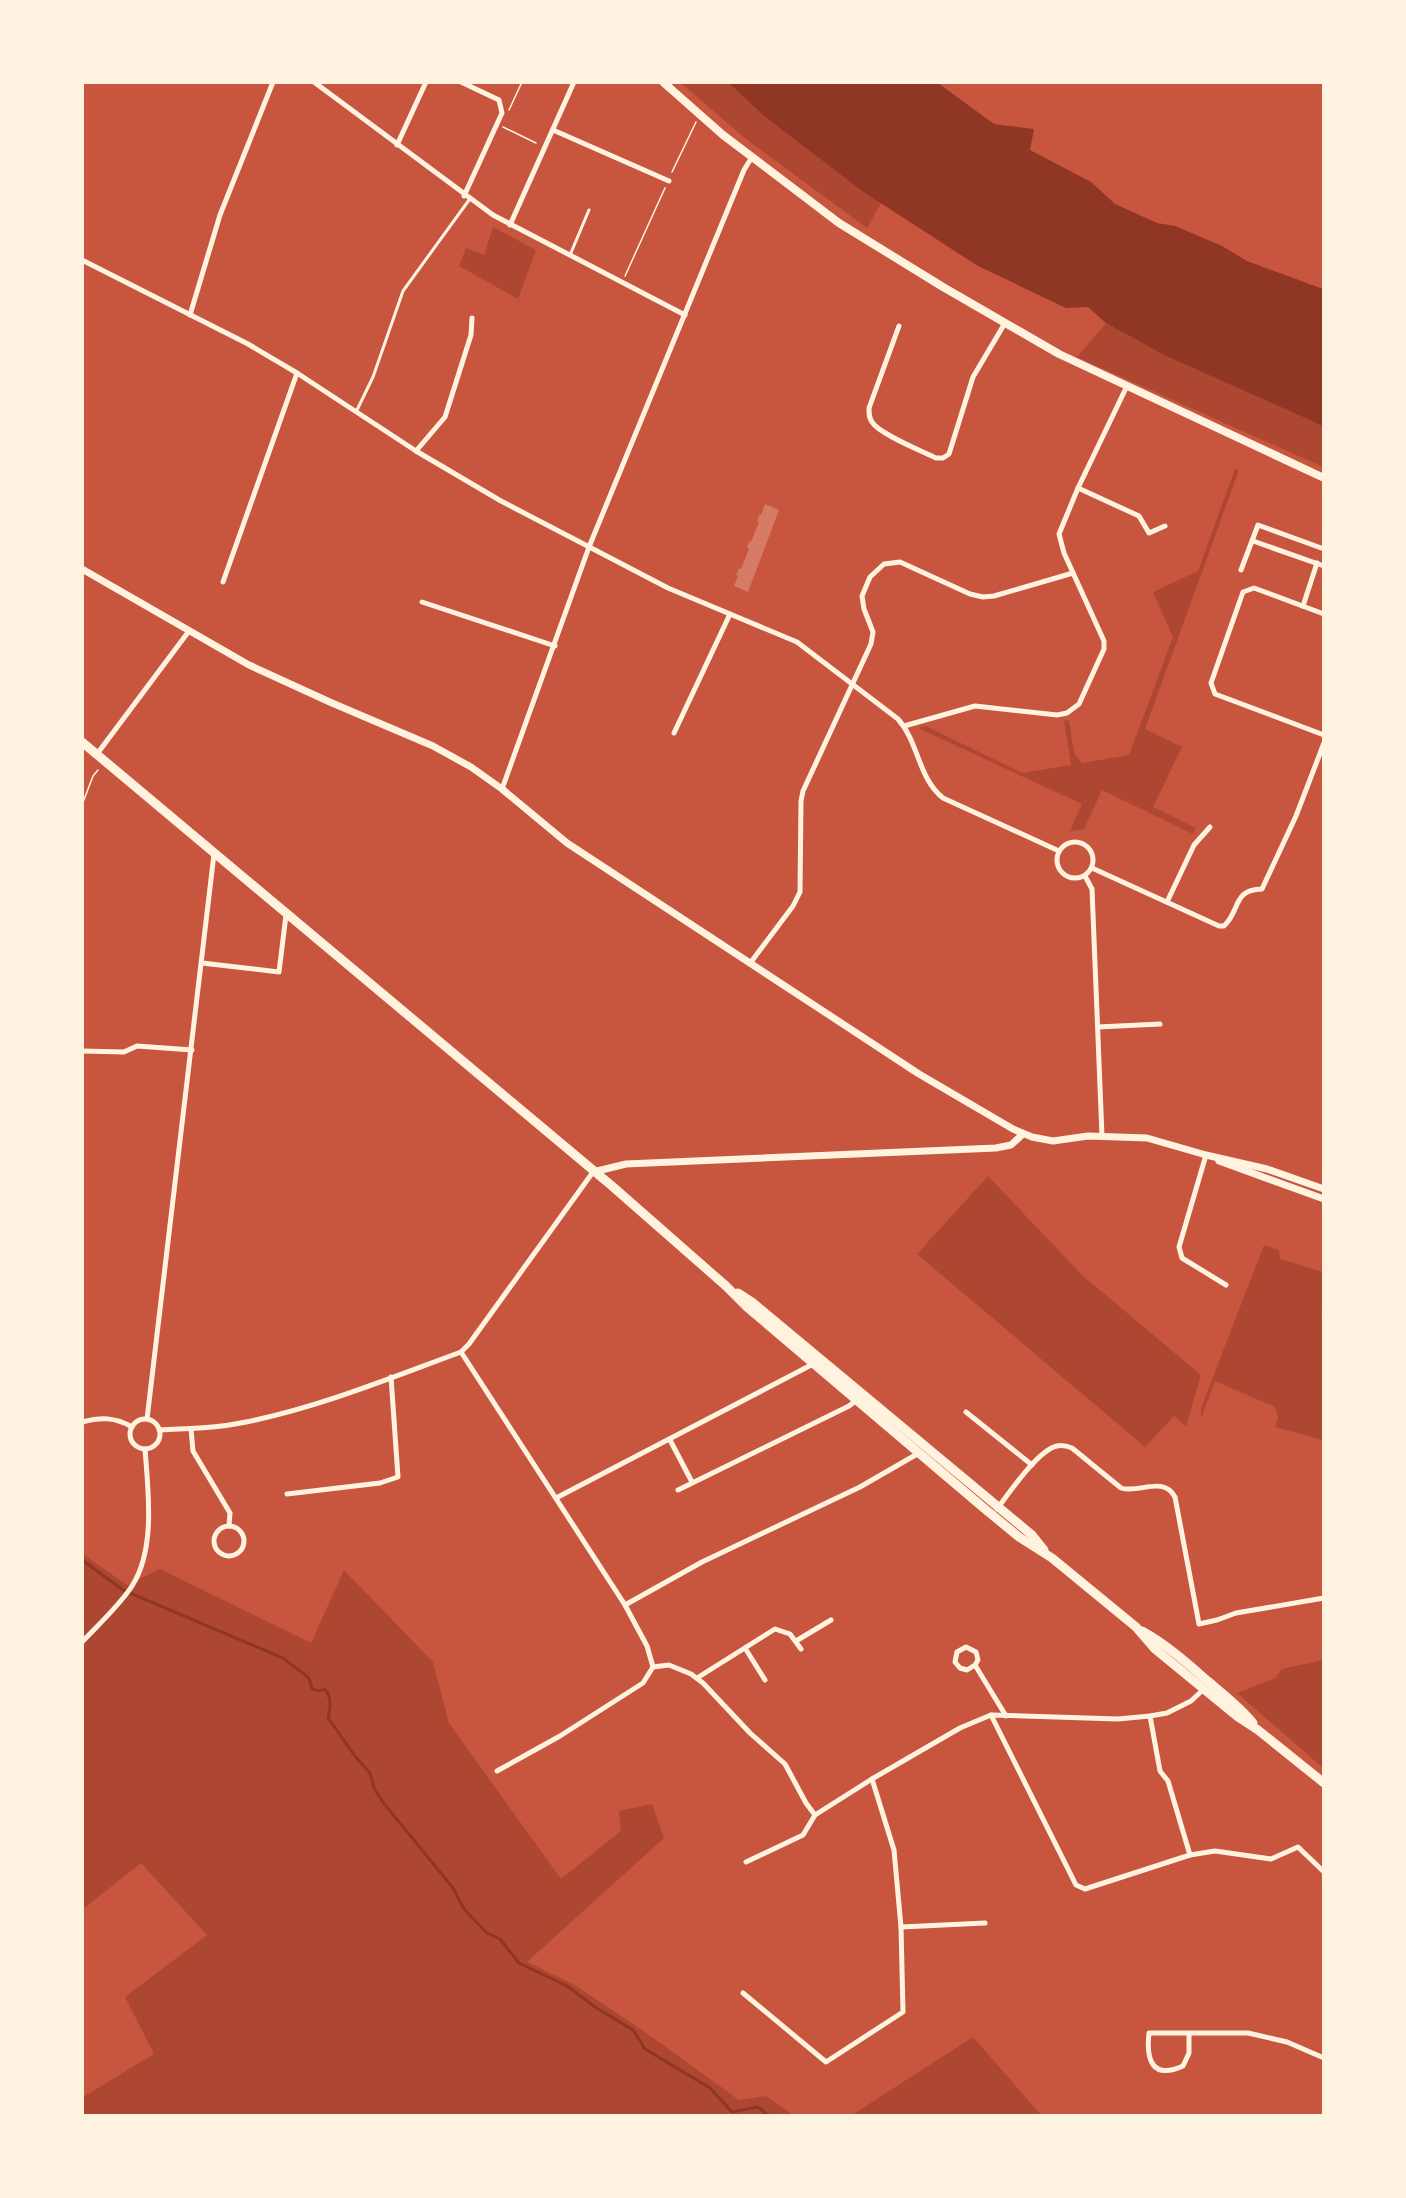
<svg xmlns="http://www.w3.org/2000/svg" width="1406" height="2198" viewBox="0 0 1406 2198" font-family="'Archivo Narrow',sans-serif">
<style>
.green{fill:#ae4732}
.water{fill:#8f3625}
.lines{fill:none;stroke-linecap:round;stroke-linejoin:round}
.stream{stroke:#8f3625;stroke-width:3}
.building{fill:#d67c66}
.path{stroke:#fff3e0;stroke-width:1.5}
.service{stroke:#fff3e0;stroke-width:3}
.minor{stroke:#fff3e0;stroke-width:5}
.tertiary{stroke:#fff3e0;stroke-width:7}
.secondary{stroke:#fff3e0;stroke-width:8}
.primary{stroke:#fff3e0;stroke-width:9}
</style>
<rect width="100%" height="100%" fill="#c8553d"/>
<!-- green -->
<g class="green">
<path d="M 681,83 L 729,83 L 764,116 L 862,191 L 881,203 L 867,228 L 746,139 Z"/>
<path d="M 493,227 L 536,250 L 518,299 L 459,266 L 466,248 L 484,255 Z"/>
<path d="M 1106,323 L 1164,355 L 1323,426 L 1323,467 L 1077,357 Z"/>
<path d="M 1235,469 L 1239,470 L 1145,729 L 1182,747 L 1153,807 L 1196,828 L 1193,834 L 1102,790 L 1084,829 L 1070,831 L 1082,804 L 918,728 L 926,726 L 1022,773 L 1071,765 L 1064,721 L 1069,720 L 1074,753 L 1082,763 L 1129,755 L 1173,637 L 1153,592 L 1198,571 Z"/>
<path d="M 988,1176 L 1083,1276 L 1201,1375 L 1186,1426 L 1174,1416 L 1145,1447 L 917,1254 Z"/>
<path d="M 1264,1245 L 1279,1250 L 1280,1259 L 1323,1272 L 1321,1319 L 1324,1321 L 1323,1440 L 1275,1427 L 1278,1418 L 1275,1407 L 1215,1381 L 1201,1419 L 1201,1408 Z"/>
<path d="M 83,1554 L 127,1585 L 160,1569 L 311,1643 L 344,1570 L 433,1662 L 449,1723 L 561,1879 L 621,1831 L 619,1811 L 652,1804 L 664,1838 L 527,1962 L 573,1984 L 645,2032 L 739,2100 L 766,2096 L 793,2115 L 83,2115 L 83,2097 L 154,2054 L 125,1997 L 207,1935 L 141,1863 L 83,1909 Z"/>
<path d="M 1323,1660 L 1324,1660 L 1323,1768 L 1237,1693 L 1275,1678 L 1282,1669 Z"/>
<path d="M 973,2037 L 1041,2115 L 852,2115 Z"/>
</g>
<!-- water -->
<path class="water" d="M 729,83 L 938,83 L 994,124 L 1034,129 L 1030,150 L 1091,182 L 1115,204 L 1157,223 L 1175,226 L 1222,246 L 1247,261 L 1323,289 L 1323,426 L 1164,355 L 1106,323 L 1088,307 L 1066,308 L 978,266 L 862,191 L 764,116 Z"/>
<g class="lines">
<!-- stream -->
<path class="stream" d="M 82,1560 L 123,1590 L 283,1658 L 309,1678 L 312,1689 L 319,1691 L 325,1689 C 331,1696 331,1708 328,1718 L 355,1756 L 370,1773 L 374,1788 L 382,1801 L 453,1888 L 464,1909 L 487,1933 L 500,1939 L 519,1963 L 567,1986 L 595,2007 L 633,2030 L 645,2049 L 710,2088 L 732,2112 L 758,2107 L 769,2116"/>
</g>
<!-- building -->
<path class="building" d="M 765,504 L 779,510 L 748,592 L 734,586 L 738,576 L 736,575 L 739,568 L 741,569 L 749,549 L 747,548 L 749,541 L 751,542 L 759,522 L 757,521 L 760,514 L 761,515 Z"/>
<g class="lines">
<!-- path -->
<g class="path">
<path d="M 509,110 L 522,82"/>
<path d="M 503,127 L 536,143"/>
<path d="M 672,172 L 696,122"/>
<path d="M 625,276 L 665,188"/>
<path d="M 82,805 L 93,776 L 98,770"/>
</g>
<!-- service -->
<g class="service">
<path d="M 570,255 L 589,210"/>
<path d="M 356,412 L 373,377 L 403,291 L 469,200"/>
</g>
<!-- minor -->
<g class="minor">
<path d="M 314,82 L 493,215 L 685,315"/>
<path d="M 461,82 L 499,100 L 502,113 L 464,196"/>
<path d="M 553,130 L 669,181"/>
<path d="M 397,145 L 426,82"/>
<path d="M 510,225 L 574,82"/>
<path d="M 82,260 L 248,344 L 297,373 L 416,451 L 501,501 L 668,588 L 797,642 L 898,719 C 919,743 918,778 943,798 L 1059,851"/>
<path d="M 190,315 L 220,215 L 273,82"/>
<path d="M 899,326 L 869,408 C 869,414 869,418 872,422 C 879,434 922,451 936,458 L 943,458 L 949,454 L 973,377 L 1005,323"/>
<path d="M 416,451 L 445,417 L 471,335 L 472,318"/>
<path d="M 1078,488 L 1139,516 L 1149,533 L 1165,526"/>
<path d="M 1253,541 L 1324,566"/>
<path d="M 1241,570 L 1258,525 L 1324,549"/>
<path d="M 223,582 L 297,373"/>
<path d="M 422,602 L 555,646"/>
<path d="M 1303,606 L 1317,563"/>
<path d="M 1324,614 L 1254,588 L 1243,592 L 1211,683 L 1215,694 L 1324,735"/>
<path d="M 904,726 L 975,706 L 1057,715 L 1067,713 L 1079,704 L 1104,649 L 1104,641 L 1064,553 L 1059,534 L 1078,488 L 1127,386"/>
<path d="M 674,733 L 730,614"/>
<path d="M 97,754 L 189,631"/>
<path d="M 502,789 L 589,547 L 744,170 L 752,157"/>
<circle cx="1075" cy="860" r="18"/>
<path d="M 1092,868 L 1219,926 L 1224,926 C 1241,910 1232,890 1262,889 L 1296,816 L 1324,743"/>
<path d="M 1085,876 L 1092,889 L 1102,1136"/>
<path d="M 1167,902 L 1194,845 L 1210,827"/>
<path d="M 751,962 L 793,906 L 800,892 L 801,801 L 803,791 L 871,644 L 873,632 L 864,609 L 862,596 L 870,577 L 884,564 L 900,562 L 970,594 L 983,597 L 994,596 L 1073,573"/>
<path d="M 202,963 L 279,972 L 286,915"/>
<path d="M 1098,1027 L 1160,1024"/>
<path d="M 82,1051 L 124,1052 L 137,1046 L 192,1050"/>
<path d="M 1206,1155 L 1179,1247 L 1182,1258 L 1226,1285"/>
<path d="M 461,1352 L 625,1605 L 647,1646 L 653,1667 L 643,1683 L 560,1736 L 497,1771"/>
<path d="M 966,1412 L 1032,1465"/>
<path d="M 147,1419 L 214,854"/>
<circle cx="145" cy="1434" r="15"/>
<path d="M 82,1422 C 101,1417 115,1417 132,1427"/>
<path d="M 191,1429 L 193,1451 L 230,1513 L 229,1526"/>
<path d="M 159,1430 C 188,1429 218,1428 246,1422 C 320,1407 390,1378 461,1352 L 469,1344 L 593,1172"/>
<path d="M 670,1440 L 692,1482"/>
<path d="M 678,1490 L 849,1406 L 858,1399"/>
<path d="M 287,1494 L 380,1483 L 398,1477 L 391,1377"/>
<path d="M 556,1498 L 815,1363"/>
<path d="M 997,1509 C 1009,1493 1038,1450 1057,1446 C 1062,1445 1067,1446 1072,1448 L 1121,1488 C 1139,1494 1163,1475 1175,1497 L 1199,1624 L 1217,1620 L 1236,1613 L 1324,1598"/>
<circle cx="229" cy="1541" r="15"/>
<path d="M 625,1605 L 702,1562 L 860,1487 L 919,1453"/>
<path d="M 796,1641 L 831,1620"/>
<path d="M 82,1642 C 99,1624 119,1606 132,1586 C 156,1549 148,1490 145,1449"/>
<path d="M 745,1648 L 765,1680"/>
<path d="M 975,1665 L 967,1670 L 960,1668 L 955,1662 L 957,1652 L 966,1647 L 976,1652 L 978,1660 L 975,1665 L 1006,1716"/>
<path d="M 653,1667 L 669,1665 L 691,1674 L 703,1683 L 750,1733 L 785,1764 L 806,1803 L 815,1815"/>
<path d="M 697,1678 L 775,1629 L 790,1634 L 801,1649"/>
<path d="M 991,1715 L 1076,1885 L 1085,1889 L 1190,1855 L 1215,1851 L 1271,1859 L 1298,1847 L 1323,1871"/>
<path d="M 1150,1716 L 1160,1771 L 1168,1781 L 1190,1855"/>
<path d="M 746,1862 L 803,1835 L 815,1815 L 872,1779 L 960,1728 L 991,1715 L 1118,1719 L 1150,1716 L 1167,1713 L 1191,1701 L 1205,1688"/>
<path d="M 901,1927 L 985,1923"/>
<path d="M 743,1993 L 826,2062 L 903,2012 L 901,1927 L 894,1850 L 872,1779"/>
<path d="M 1189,2034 L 1189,2053 L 1183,2066 C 1152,2080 1146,2060 1149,2033 L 1248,2033 L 1287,2042 L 1324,2058"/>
</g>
<!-- tertiary -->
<g class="tertiary">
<path d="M 82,569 L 249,665 L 332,703 L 433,746 L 471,767 L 502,789 L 567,843 L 919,1074 L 1013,1129 L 1032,1137 L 1053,1141 L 1088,1136 L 1147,1138 L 1206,1155 L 1267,1169 L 1324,1189"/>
<path d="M 1219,1161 L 1324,1199"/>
<path d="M 593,1172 L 626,1164 L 996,1148 L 1011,1145 L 1023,1134"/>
</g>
<!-- secondary -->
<path class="secondary" d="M 663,82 L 723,135 L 839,223 L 943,287 L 1059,354 L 1324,478"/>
<!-- primary -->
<g class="primary">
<path d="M 82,742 L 612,1186 L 726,1286 L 747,1307 L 985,1509 L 1019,1537 L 1052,1558 L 1136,1627 L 1155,1649 L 1238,1717 L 1258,1730 L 1324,1783"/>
<path d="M 738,1293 L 752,1302 L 1032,1535 L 1044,1550"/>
<path d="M 1142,1631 C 1166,1644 1187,1663 1209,1682 C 1224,1695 1240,1707 1253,1723"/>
</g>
</g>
<!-- border -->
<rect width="1406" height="2198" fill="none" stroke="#fff3e0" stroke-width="168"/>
</svg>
